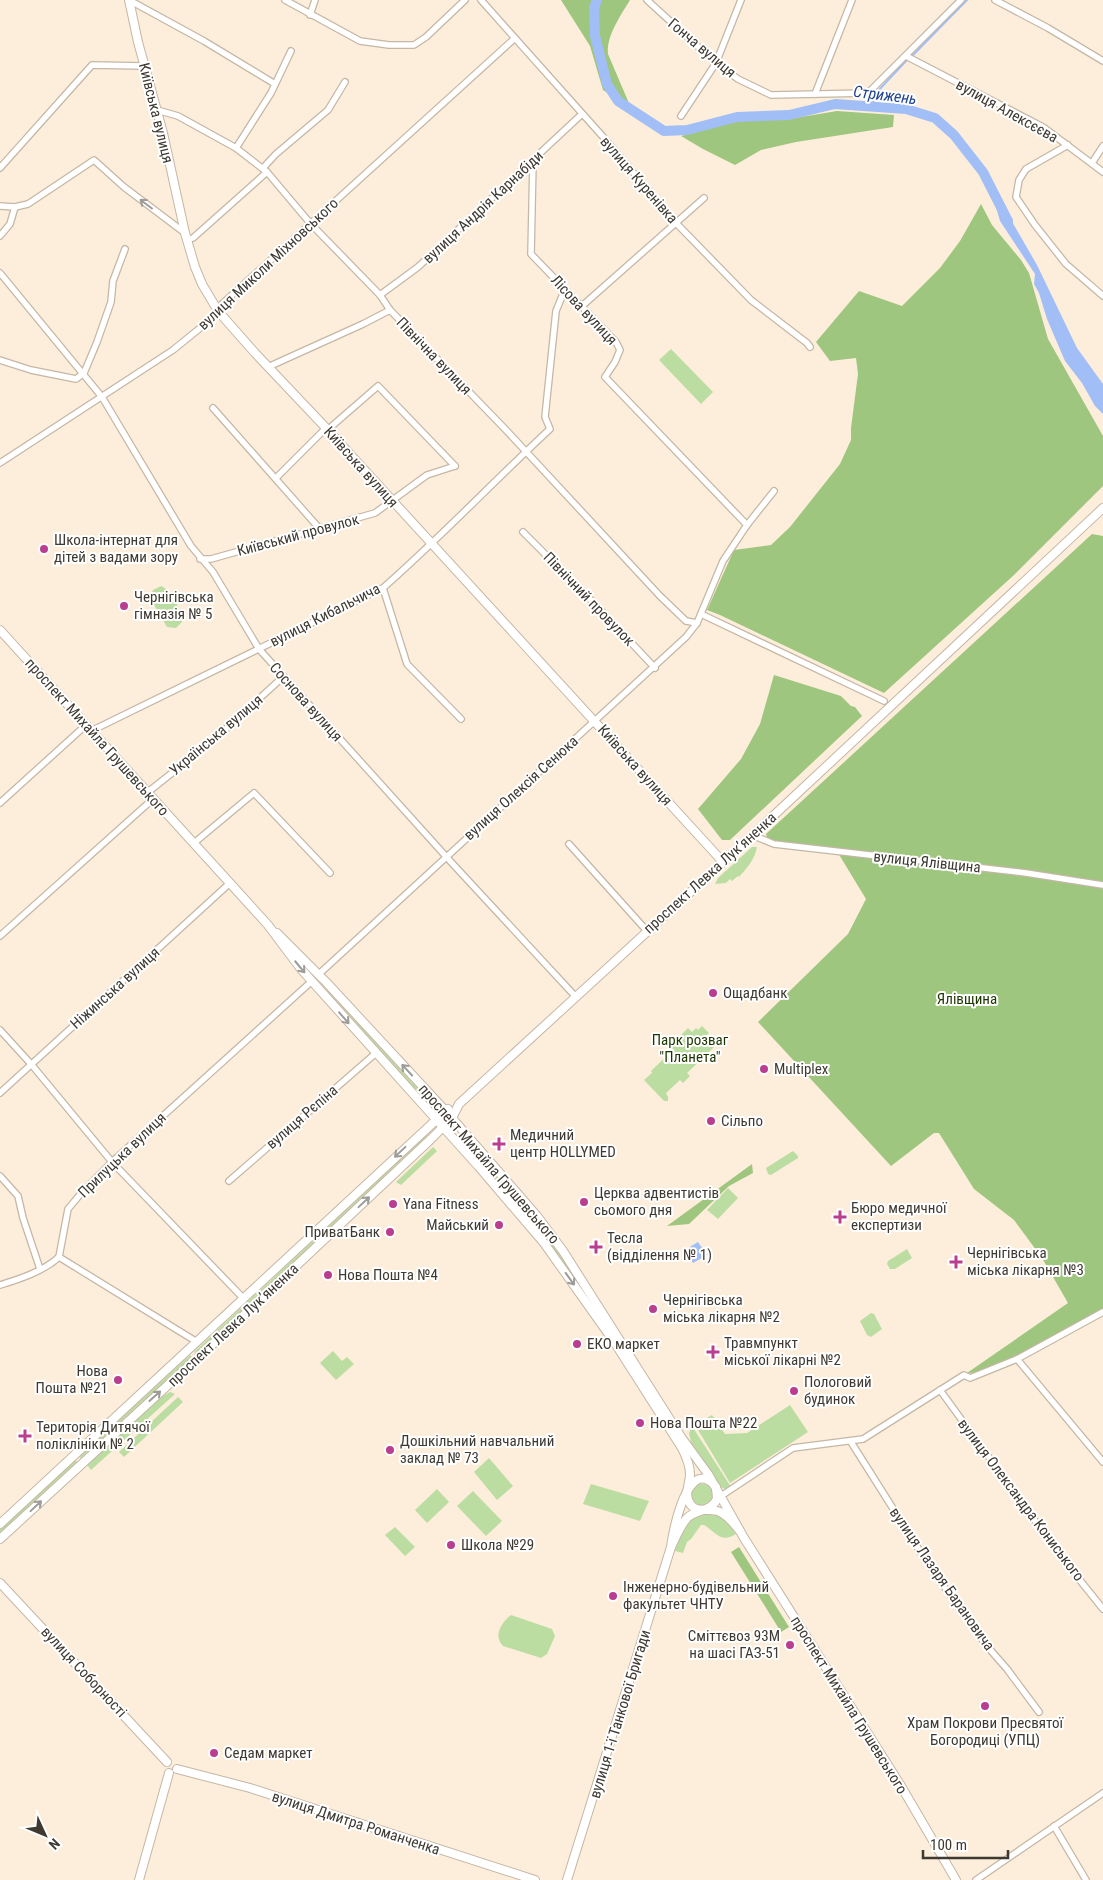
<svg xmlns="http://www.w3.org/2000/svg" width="1103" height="1880" viewBox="0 0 1103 1880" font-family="'Roboto Condensed',sans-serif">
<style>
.green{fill:#bcdda2}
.forest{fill:#9ec67e}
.water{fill:#a1bef6}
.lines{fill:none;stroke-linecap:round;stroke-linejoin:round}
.stream{stroke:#a1bef6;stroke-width:2}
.river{stroke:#a1bef6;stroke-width:10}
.street-casing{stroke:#c5b7a5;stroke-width:8}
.secondary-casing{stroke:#c5b7a5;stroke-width:10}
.street{stroke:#fff;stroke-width:5.5}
.secondary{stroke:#fff;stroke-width:8}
.oneway{stroke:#9e9c98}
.poi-dot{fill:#b93e90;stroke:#fff;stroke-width:2}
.labels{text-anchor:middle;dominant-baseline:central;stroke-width:4;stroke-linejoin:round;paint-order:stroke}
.street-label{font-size:15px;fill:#3e3931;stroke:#fff}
.poi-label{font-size:15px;fill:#3e3931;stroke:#fff;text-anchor:start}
.park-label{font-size:15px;fill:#1d3500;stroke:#fff}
.water-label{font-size:16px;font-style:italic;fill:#1e4291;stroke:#fff}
</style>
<rect width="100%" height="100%" fill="#fdeedb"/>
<!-- green -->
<g class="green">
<path d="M 671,349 L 713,392 L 701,404 L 659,360 Z"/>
<path d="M 161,586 C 170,589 183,612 182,622 L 176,628 L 167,627 L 150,598 L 153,590 Z"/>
<path d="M 752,847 L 757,847 C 755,859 747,868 739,877 L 738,876 L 732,881 L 730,879 L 726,883 L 715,884 L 718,878 Z"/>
<path d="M 322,985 L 325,987 L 434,1106 L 434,1109 L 430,1106 Z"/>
<path d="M 702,1026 L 709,1033 L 705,1037 L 714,1047 L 687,1073 L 690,1076 L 683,1083 L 680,1080 L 666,1093 L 668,1097 L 668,1101 L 664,1101 L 644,1080 L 652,1073 L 651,1071 L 673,1050 L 670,1046 L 688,1028 L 692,1032 L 696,1028 L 698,1030 Z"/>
<path d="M 461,1135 C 502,1181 542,1227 577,1278 L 577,1282 L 517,1202 L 459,1137 Z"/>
<path d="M 425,1136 L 426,1137 L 196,1354 L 194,1352 Z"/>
<path d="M 433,1147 L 437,1151 L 401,1185 L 396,1182 Z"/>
<path d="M 793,1151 L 798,1156 L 798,1158 L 771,1175 L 768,1174 L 766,1168 Z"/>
<path d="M 728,1188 L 738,1198 L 718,1219 L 707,1210 Z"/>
<path d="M 907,1249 L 912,1258 L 895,1269 L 890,1269 L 887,1264 L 888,1261 Z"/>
<path d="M 871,1313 L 874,1314 L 882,1329 L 871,1337 L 867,1335 L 860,1321 Z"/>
<path d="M 333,1351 L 342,1361 L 347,1357 L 354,1364 L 336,1380 L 320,1363 Z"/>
<path d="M 190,1355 L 192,1357 L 81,1458 L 79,1457 Z"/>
<path d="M 170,1392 L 175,1394 L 91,1470 L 87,1465 L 163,1396 Z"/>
<path d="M 178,1397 L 183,1402 L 124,1457 L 119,1452 Z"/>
<path d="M 790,1405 L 808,1432 L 730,1483 L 695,1425 L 712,1415 L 725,1434 L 747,1433 Z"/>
<path d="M 692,1426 L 731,1487 L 726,1489 L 722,1488 L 691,1442 L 689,1433 Z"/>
<path d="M 489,1458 L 513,1486 L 497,1500 L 474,1472 Z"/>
<path d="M 75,1460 L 77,1462 L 0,1533 L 0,1529 Z"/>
<circle cx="702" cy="1495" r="11"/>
<path d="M 591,1484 L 649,1501 L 640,1521 L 583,1504 Z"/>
<path d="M 437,1489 L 449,1502 L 427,1523 L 415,1510 Z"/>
<path d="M 473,1491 L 502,1521 L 486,1536 L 457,1506 Z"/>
<path d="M 710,1512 C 724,1517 729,1523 736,1534 C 720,1544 716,1532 704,1525 L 701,1525 L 691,1539 L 687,1542 L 683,1553 L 675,1551 C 683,1529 685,1516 710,1512 Z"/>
<path d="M 395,1527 L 415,1547 L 405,1556 L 385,1535 Z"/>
<path d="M 511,1615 L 552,1629 L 555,1636 L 547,1654 L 541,1658 L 503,1646 C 493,1636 501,1623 511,1615 Z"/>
</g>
<!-- forest -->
<g class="forest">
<path d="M 561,0 L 630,0 C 621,15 606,36 608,54 L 631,108 L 603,90 L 590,46 Z"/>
<path d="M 837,111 L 894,115 L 893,127 L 796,142 L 761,150 L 735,165 L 703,149 L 681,136 L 742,120 L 789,119 Z"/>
<path d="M 981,204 L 992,225 L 1021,260 L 1029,273 L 1048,339 L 1103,436 L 1103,486 L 1014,575 L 884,693 L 720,615 L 707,610 L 734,550 L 771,545 L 790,527 L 840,464 L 851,440 L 851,428 L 858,374 L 856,358 L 830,361 L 816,342 L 859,291 L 902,306 L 940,268 L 960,241 Z"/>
<path d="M 1092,534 L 1103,536 L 1103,1311 L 1101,1309 C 1074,1324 993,1375 967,1373 L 1068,1303 L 1042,1258 L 1014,1220 L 974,1189 L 939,1133 L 934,1133 L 891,1166 L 758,1022 L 848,934 L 866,899 L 835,848 L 768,841 L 766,834 Z"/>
<path d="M 774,675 L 841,696 L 851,706 L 855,707 L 862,716 L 730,840 L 722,840 L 698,809 L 741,759 L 760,724 Z"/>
<path d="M 752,1164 L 753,1173 L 729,1186 L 689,1224 L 667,1226 Z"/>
<path d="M 739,1547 L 789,1627 L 781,1632 L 731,1552 Z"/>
</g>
<!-- water -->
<g class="water">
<path d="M 996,207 L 1007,213 L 1037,265 L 1077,348 L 1103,384 L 1103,414 L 1095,406 L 1082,383 L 1065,361 L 1047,319 L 1039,293 L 1034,284 L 1035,274 L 1000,221 Z"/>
<path d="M 698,1242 L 707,1255 L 693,1263 L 685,1250 Z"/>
</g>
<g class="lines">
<!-- stream -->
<g class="stream">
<path d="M 913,55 L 967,0"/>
<path d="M 872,106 L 876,93 L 906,61"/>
</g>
<!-- river -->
<path class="river" d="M 597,0 L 594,8 L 595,36 L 607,84 L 618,101 L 664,131 L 687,130 L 737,117 L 789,115 L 835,104 L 906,109 L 935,118 L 954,135 L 983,172 L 1008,221"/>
<!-- street casing -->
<g class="street-casing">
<g id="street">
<path d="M 129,0 L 204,41 L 275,84"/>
<path d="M 285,0 L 360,41 L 389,45 L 414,45 L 426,37 L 465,0"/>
<path d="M 481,0 L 605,139 L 677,224 L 751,300 L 807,343 L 810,347"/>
<path d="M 647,0 L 716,63 L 738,79 L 771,95 L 868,93 L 961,0"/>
<path d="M 995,0 L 1048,28 L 1103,61"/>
<path d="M 310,15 L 315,0"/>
<path d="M 906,56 L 1043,127 L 1103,172"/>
<path d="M 815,94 L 852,0"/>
<path d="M 157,110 L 178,116 L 236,148 L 267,172 L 310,223 L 380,295 L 390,310 L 506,430 L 660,596 L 686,621 L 697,623"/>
<path d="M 681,116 L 716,63 L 741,0"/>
<path d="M 1068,145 L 1026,169 L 1019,180 L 1016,197 L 1035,225 L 1066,264 L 1103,296"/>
<path d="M 236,148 L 271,93 L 291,51"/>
<path d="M 533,161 L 531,254 L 616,342 L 620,350 L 615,362 L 605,377 L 747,525"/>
<path d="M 1092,163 L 1103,146"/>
<path d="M 0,168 L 92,65 L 144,66"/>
<path d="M 263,168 L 276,154 L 328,110 L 345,82"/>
<path d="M 0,206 L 15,207 L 28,204 L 94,160 L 124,187 L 185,233"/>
<path d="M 0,236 L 10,224 L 15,207"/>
<path d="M 187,240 L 193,238 L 267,172"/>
<path d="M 0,273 L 102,397 L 191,546 L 213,572 L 259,649 L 451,862 L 575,996"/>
<path d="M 380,295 L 418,267 L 582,114"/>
<path d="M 582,306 L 704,198"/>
<path d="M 0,360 L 31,370 L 76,379 L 84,373 L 97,342 L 111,302 L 113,281 L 125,249"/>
<path d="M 268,367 L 363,324 L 390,310"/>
<path d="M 213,408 L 319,528"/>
<path d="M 332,426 L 378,386 L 455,466"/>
<path d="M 0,463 L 173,350 L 215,316 L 221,305 L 515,38"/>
<path d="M 276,478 L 326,428"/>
<path d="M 523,532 L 594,603 L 655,668"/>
<path d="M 200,559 L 211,559 L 375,513 L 427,475 L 455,466"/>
<path d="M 383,588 L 407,664 L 461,719"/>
<path d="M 701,614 L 884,701"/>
<path d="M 91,731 L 383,588 C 441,537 494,481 550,429 L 545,417 L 556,311 L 565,289"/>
<path d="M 148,792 L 216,738 L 283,677"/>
<path d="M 0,803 L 86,725"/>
<path d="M 752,835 L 774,844 L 1026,873 L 1103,885"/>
<path d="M 194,843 L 254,793 L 330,873"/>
<path d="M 569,844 L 647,931"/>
<path d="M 0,936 L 153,799"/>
<path d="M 319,974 L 686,637 L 697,623 L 723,561 L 747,525 L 774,491"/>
<path d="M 0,1030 L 31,1064 L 112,1162 L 244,1299"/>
<path d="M 0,1093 L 230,883"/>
<path d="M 0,1176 L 18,1196 L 23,1218 L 40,1269"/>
<path d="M 229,1181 L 376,1053"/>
<path d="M 0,1285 C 20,1279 44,1271 59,1257"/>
<path d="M 197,1342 L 59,1257 L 68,1209 L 83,1191 L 112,1162 L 312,981"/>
<path d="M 1017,1359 L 1103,1462"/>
<path d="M 940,1390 L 1062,1558 L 1103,1609"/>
<path d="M 851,1442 L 928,1564 L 986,1645 L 1007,1669 L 1039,1712"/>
<path d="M 721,1496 L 793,1448 L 863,1439 L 964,1375 L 970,1378 L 1017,1359 L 1103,1312"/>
<path d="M 1054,1826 L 1086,1880"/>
<path d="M 976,1880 L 1103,1793"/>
</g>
</g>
<!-- secondary casing -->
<g class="secondary-casing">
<g id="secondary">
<path d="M 129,0 L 138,42 L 163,133 L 185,233 L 195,267 L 202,284 L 218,311 L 255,353 L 326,428 L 723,862"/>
<path d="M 0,630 L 268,925 L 301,969 L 479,1167 L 544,1243 L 615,1343 L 682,1448 C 686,1456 690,1465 690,1474 C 690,1484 683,1496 691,1505 C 698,1514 711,1507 720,1512 C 729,1516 734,1524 740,1531"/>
<path d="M 277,933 L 327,983 L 452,1118 L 537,1216 L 563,1251 L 681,1437 L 708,1474 L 744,1538 L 901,1786 L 956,1880"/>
<path d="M 0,1524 L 448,1109"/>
<path d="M 0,1539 L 228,1330 L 431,1139 L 452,1118 L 459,1104 L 756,832 L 1103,508"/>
<path d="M 0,1583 L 167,1762"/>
<path d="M 177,1769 L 250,1788 L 535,1880"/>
<path d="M 139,1880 L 169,1773"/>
<path d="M 567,1880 L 671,1547 C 676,1537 680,1526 687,1518 C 696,1509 711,1512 717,1499 L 716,1487 C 688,1453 673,1531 671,1547"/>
</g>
</g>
<!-- street -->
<use href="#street" class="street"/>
<!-- secondary -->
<use href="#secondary" class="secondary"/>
</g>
<!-- one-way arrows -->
<defs><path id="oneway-shaft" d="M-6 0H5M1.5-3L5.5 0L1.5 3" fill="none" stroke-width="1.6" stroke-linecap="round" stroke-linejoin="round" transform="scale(1.25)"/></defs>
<g class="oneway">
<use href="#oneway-shaft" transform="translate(146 204) rotate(-143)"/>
<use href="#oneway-shaft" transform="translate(300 967) rotate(50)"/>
<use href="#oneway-shaft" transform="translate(344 1018) rotate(49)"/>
<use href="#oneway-shaft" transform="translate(407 1070) rotate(-133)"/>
<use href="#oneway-shaft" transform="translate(400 1152) rotate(137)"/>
<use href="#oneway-shaft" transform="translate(364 1202) rotate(-43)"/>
<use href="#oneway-shaft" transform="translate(570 1279) rotate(54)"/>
<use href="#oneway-shaft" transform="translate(155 1396) rotate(-42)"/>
<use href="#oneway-shaft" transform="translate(36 1506) rotate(-43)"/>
</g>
<!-- markers -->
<g class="poi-dot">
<circle cx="44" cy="549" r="5"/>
<circle cx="124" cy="606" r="5"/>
<circle cx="713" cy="993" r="5"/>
<circle cx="764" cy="1069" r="5"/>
<circle cx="711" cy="1121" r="5"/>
<path d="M496.5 1136.5h5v5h5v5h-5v5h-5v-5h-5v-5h5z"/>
<circle cx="584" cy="1202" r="5"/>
<circle cx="393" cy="1204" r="5"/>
<path d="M837.5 1209.5h5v5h5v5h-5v5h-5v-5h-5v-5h5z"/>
<circle cx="499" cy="1225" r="5"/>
<circle cx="390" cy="1232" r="5"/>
<path d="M593.5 1239.5h5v5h5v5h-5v5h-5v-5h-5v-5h5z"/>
<path d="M953.5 1254.5h5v5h5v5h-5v5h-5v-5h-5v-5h5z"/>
<circle cx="328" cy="1275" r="5"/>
<circle cx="653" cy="1309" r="5"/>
<circle cx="577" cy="1344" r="5"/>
<path d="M710.5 1344.5h5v5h5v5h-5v5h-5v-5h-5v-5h5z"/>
<circle cx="118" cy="1380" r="5"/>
<circle cx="794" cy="1391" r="5"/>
<circle cx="640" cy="1423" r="5"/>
<path d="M22.5 1428.5h5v5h5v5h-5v5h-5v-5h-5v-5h5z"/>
<circle cx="390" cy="1450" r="5"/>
<circle cx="451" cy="1545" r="5"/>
<circle cx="613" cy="1596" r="5"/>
<circle cx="790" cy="1645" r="5"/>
<circle cx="985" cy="1706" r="5"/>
<circle cx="214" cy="1753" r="5"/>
</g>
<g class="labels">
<!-- street labels -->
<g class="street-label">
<text transform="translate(702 48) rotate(40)">Гонча вулиця</text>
<text transform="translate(1007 111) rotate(29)">вулиця Алексєєва</text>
<text transform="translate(156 113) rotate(76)">Київська вулиця</text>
<text transform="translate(639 180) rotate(49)">вулиця Куренівка</text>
<text transform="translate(483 207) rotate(-43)">вулиця Андрія Карнабіди</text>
<text transform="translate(268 264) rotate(-43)">вулиця Миколи Міхновського</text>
<text transform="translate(584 310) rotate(47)">Лісова вулиця</text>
<text transform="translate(434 356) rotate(46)">Північна вулиця</text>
<text transform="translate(361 467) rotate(48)">Київська вулиця</text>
<text transform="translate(298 535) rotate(-15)">Київський провулок</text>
<text transform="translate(589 599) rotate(46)">Північний провулок</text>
<text transform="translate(325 615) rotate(-27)">вулиця Кибальчича</text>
<text transform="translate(306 702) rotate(48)">Соснова вулиця</text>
<text transform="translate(216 735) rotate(-40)">Українська вулиця</text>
<text transform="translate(97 737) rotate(48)">проспект Михайла Грушевського</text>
<text transform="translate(635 765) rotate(48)">Київська вулиця</text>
<text transform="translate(521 788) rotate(-42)">вулиця Олексія Сенюка</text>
<text transform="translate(927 862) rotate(6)">вулиця Ялівщина</text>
<text transform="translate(710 873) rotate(-42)">проспект Левка Лукʼяненка</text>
<text transform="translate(115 988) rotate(-42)">Ніжинська вулиця</text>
<text transform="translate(302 1117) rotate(-41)">вулиця Рєпіна</text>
<text transform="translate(122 1155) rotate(-44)">Прилуцька вулиця</text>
<text transform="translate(489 1164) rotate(49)">проспект Михайла Грушевського</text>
<text transform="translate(233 1325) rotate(-43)">проспект Левка Лукʼяненка</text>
<text transform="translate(1021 1500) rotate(53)">вулиця Олександра Кониського</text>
<text transform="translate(942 1579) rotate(55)">вулиця Лазаря Барановича</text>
<text transform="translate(84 1672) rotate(47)">вулиця Соборності</text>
<text transform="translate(849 1705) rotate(58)">проспект Михайла Грушевського</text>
<text transform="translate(620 1714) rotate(-73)">вулиця 1-ї Танкової Бригади</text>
<text transform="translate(356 1823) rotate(18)">вулиця Дмитра Романченка</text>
</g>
<!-- poi labels -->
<g class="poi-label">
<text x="54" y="540">Школа-інтернат для<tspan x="54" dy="17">дітей з вадами зору</tspan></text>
<text x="134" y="597">Чернігівська<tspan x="134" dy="17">гімназія № 5</tspan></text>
<text x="723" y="993">Ощадбанк</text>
<text x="774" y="1069">Multiplex</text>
<text x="721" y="1121">Сільпо</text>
<text x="510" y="1135">Медичний<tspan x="510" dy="17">центр HOLLYMED</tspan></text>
<text x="594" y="1193">Церква адвентистів<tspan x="594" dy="17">сьомого дня</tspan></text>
<text x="403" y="1204">Yana Fitness</text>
<text x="851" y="1208">Бюро медичної<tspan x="851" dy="17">експертизи</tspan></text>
<text x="489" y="1225" text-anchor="end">Майський</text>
<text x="380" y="1232" text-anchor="end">ПриватБанк</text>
<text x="607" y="1238">Тесла<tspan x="607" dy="17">(відділення № 1)</tspan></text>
<text x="967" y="1253">Чернігівська<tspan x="967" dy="17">міська лікарня №3</tspan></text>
<text x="338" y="1275">Нова Пошта №4</text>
<text x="663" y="1300">Чернігівська<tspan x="663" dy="17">міська лікарня №2</tspan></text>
<text x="724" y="1343">Травмпункт<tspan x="724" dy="17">міської лікарні №2</tspan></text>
<text x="587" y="1344">ЕКО маркет</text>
<text x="108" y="1371" text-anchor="end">Нова<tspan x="108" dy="17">Пошта №21</tspan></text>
<text x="804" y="1382">Пологовий<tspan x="804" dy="17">будинок</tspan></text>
<text x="650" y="1423">Нова Пошта №22</text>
<text x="36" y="1427">Територія Дитячої<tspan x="36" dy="17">поліклініки № 2</tspan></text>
<text x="400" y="1441">Дошкільний навчальний<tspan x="400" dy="17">заклад № 73</tspan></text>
<text x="461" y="1545">Школа №29</text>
<text x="623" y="1587">Інженерно-будівельний<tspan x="623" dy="17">факультет ЧНТУ</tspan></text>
<text x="780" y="1636" text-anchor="end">Сміттєвоз 93М<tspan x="780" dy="17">на шасі ГАЗ-51</tspan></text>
<text x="985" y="1723" text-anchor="middle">Храм Покрови Пресвятої<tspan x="985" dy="17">Богородиці (УПЦ)</tspan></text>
<text x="224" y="1753">Седам маркет</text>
</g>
<!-- park labels -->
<g class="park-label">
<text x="967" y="999">Ялівщина</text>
<text x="690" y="1040">Парк розваг<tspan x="690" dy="17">"Планета"</tspan></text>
</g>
<!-- water labels -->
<g class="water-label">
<text transform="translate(885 95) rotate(7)">Стрижень</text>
</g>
</g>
<!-- north arrow -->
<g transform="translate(45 1835) rotate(134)" stroke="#ffffff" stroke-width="4" paint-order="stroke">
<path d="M0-4L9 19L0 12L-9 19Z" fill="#3e3931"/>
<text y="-8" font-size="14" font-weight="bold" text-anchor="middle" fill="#3e3931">N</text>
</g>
<!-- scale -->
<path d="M923 1850v8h85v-8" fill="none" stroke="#3e3931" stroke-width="2.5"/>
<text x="930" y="1850" font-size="15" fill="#3e3931" stroke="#ffffff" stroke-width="4" paint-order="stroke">100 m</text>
</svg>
